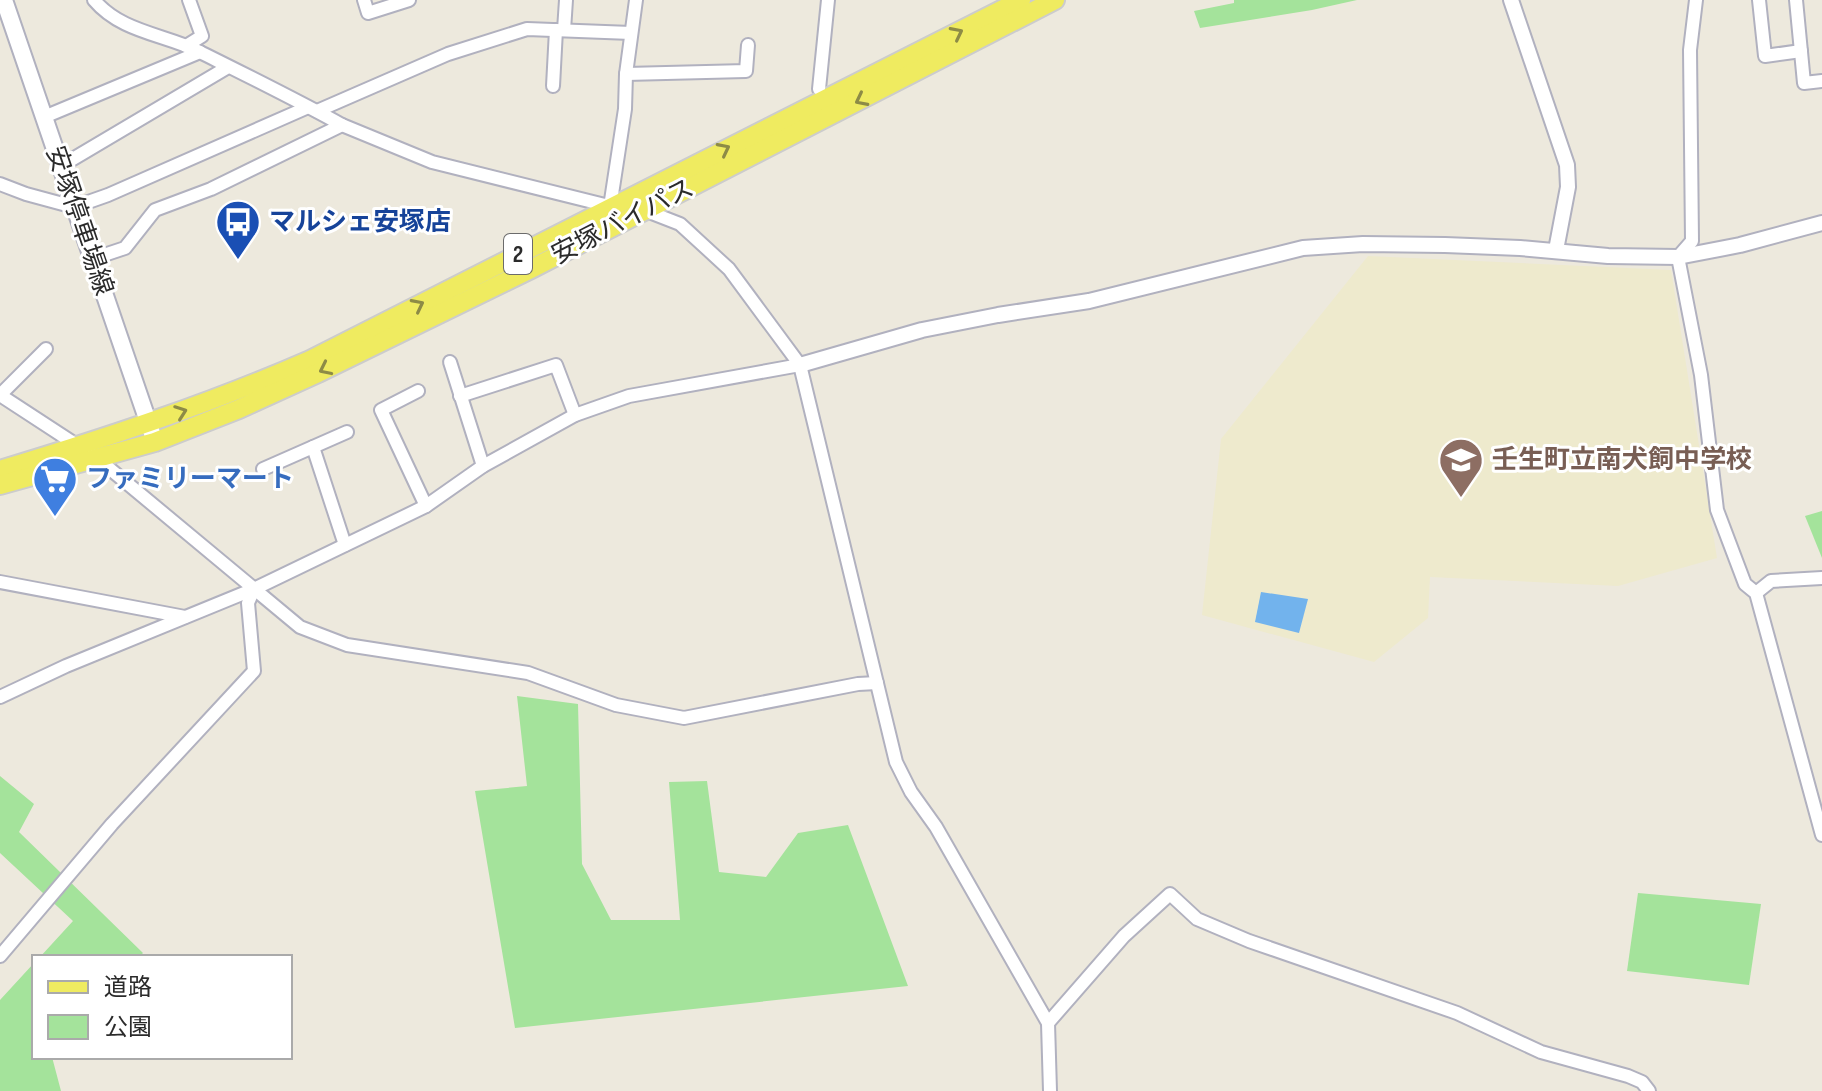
<svg xmlns="http://www.w3.org/2000/svg" width="1822" height="1091" viewBox="0 0 1822 1091" font-family="'Sofia Sans Condensed','Noto Sans JP',sans-serif">
<style>
.education{fill:#eeeacd}
.green{fill:#a4e39b}
.water{fill:#72b3ed}
.lines{fill:none;stroke-linecap:round;stroke-linejoin:round}
.minor-casing{stroke:#b1b1bf;stroke-width:16}
.tertiary-casing{stroke:#b1b1bf;stroke-width:18}
.secondary-casing{stroke:#b1b1bf;stroke-width:20}
.primary-casing{stroke:#ccc;stroke-width:22}
.minor{stroke:#fff;stroke-width:12}
.tertiary{stroke:#fff;stroke-width:14}
.secondary{stroke:#fff;stroke-width:16}
.primary{stroke:#efeb60;stroke-width:18}
.oneway{stroke:#8d8b46}
.labels{text-anchor:middle;dominant-baseline:central;stroke-width:6;stroke-linejoin:round;paint-order:stroke}
.shield{fill:#fff;stroke:#6b6b6b;stroke-width:2}
.shield-label{font-size:24px;font-weight:bold;fill:#2b2b2b}
.street-label{font-size:26px;fill:#2b2b2b;stroke:#fff}
.transit-label{font-size:26px;font-weight:bold;fill:#164399;stroke:#fff;text-anchor:start}
.education-label{font-size:26px;font-weight:bold;fill:#785e54;stroke:#fff;text-anchor:start}
.shop-label{font-size:26px;font-weight:bold;fill:#366cbe;stroke:#fff;text-anchor:start}
</style>
<rect width="100%" height="100%" fill="#ede9dd"/>
<!-- education -->
<path class="education" d="M 1368,256 L 1671,270 L 1717,558 L 1618,586 L 1430,577 L 1428,618 L 1374,662 L 1202,615 L 1221,439 Z"/>
<!-- green -->
<g class="green">
<path d="M 1234,0 L 1357,0 L 1312,10 L 1200,28 L 1194,11 L 1234,3 Z"/>
<path d="M 1822,511 L 1822,558 L 1805,516 Z"/>
<path d="M 517,696 L 578,704 L 582,864 L 611,920 L 680,920 L 669,782 L 707,781 L 719,872 L 766,877 L 798,833 L 848,825 L 908,986 L 515,1028 L 475,791 L 527,786 Z"/>
<path d="M 0,776 L 34,804 L 19,832 L 143,953 L 139,957 L 40,957 L 73,921 L 0,853 Z"/>
<path d="M 1638,893 L 1761,904 L 1749,985 L 1627,971 Z"/>
<path d="M 34,963 L 34,1057 L 52,1057 L 61,1091 L 0,1091 L 0,1000 Z"/>
</g>
<!-- water -->
<path class="water" d="M 1261,592 L 1308,599 L 1299,633 L 1255,622 Z"/>
<g class="lines">
<!-- minor casing -->
<g class="minor-casing">
<g id="minor">
<path d="M 364,0 L 368,13 L 409,0"/>
<path d="M 1696,0 L 1690,50 L 1692,241 L 1678,257 L 1701,375 L 1717,510 L 1745,584 L 1756,593 L 1822,835"/>
<path d="M 1759,0 L 1765,56 L 1801,51"/>
<path d="M 1796,0 L 1804,83 L 1822,81"/>
<path d="M 564,30 L 566,0"/>
<path d="M 186,46 L 202,36 L 189,0"/>
<path d="M 626,74 L 746,71 L 748,45"/>
<path d="M 553,86 L 556,30"/>
<path d="M 819,89 L 828,0"/>
<path d="M 317,111 L 448,54 L 527,29 L 631,33"/>
<path d="M 44,117 L 200,52"/>
<path d="M 342,125 L 432,162 L 613,207"/>
<path d="M 61,166 L 228,67"/>
<path d="M 0,184 L 26,194 L 74,207 L 108,195 L 306,108"/>
<path d="M 610,207 L 625,109 L 626,74 L 636,0"/>
<path d="M 644,210 L 680,224 L 729,269 L 800,365 L 896,762 L 911,792 L 936,827 L 1048,1023 L 1050,1091"/>
<path d="M 92,259 L 125,248 L 155,210 L 211,189 L 342,125 C 295,99 246,75 198,51 C 163,34 121,32 94,0"/>
<path d="M 450,362 L 483,466"/>
<path d="M 418,391 L 381,410 L 426,506"/>
<path d="M 0,395 L 98,459 L 300,627 L 347,645 L 528,673 L 616,705 L 684,718 L 858,684 L 877,683"/>
<path d="M 0,395 L 46,349"/>
<path d="M 460,396 L 556,365 L 575,415"/>
<path d="M 313,447 L 345,545"/>
<path d="M 263,469 L 347,432"/>
<path d="M 0,582 L 185,617"/>
<path d="M 1756,593 L 1771,581 L 1822,578"/>
<path d="M 0,697 L 66,666 L 254,589 L 426,506 L 483,466 L 575,415 L 629,396 L 800,365"/>
<path d="M 0,956 L 112,824 L 254,671 L 248,603 L 254,589"/>
<path d="M 1048,1023 L 1124,936 L 1170,894 L 1197,919 L 1249,941 L 1457,1013 L 1541,1052 L 1628,1076 L 1642,1082 L 1649,1091"/>
</g>
</g>
<!-- tertiary casing -->
<g class="tertiary-casing">
<g id="tertiary">
<path d="M 1511,0 L 1567,165 L 1568,187 L 1556,250"/>
<path d="M 800,365 L 922,330 L 998,315 L 1089,301 L 1303,248 L 1363,244 L 1445,245 L 1520,248 L 1608,256 L 1678,257 L 1740,245 L 1822,223"/>
</g>
</g>
<!-- secondary casing -->
<g class="secondary-casing">
<path id="secondary" d="M 4,0 L 155,442"/>
</g>
<!-- primary casing -->
<g class="primary-casing">
<g id="primary">
<path d="M 0,470 C 106,438 209,404 310,360 L 1021,0"/>
<path d="M 0,485 L 155,442 L 239,409 L 318,373 L 531,269 L 1055,0"/>
</g>
</g>
<!-- minor -->
<use href="#minor" class="minor"/>
<!-- tertiary -->
<use href="#tertiary" class="tertiary"/>
<!-- secondary -->
<use href="#secondary" class="secondary"/>
<!-- primary -->
<use href="#primary" class="primary"/>
</g>
<!-- one-way arrows -->
<defs><path id="oneway-chevron" d="M-2-3.5L2.5 0L-2 3.5" fill="none" stroke-width="1.6" stroke-linecap="round" stroke-linejoin="round" transform="scale(2)"/></defs>
<g class="oneway">
<use href="#oneway-chevron" transform="translate(957 33) rotate(-27)"/>
<use href="#oneway-chevron" transform="translate(861 100) rotate(153)"/>
<use href="#oneway-chevron" transform="translate(724 149) rotate(-27)"/>
<use href="#oneway-chevron" transform="translate(418 305) rotate(-27)"/>
<use href="#oneway-chevron" transform="translate(325 369) rotate(154)"/>
<use href="#oneway-chevron" transform="translate(181 412) rotate(-20)"/>
</g>
<!-- icons -->
<defs>
<g id="bus-pin" transform="scale(2.3)"><path d="M0 17L-7.5 6A9.5 9.5 0 1 1 7.5 6Z" fill="#1a4fb4" stroke="#fff"/><path d="M-5-6H5V4H4V6H2V4H-2V6H-4V4H-5ZM-3.5-4V0h7V-4ZM-3.5 1.2v1.5H-2V1.2ZM2 1.2v1.5H3.5V1.2Z" fill="#fff"/></g>
<g id="school-pin" transform="scale(2.3)"><path d="M0 17L-7.5 6A9.5 9.5 0 1 1 7.5 6Z" fill="#8d6e63" stroke="#fff"/><path d="M0-5L7-2L0 1L-7-2ZM-4 1L0 2.5L4 1V4Q0 6-4 4Z" fill="#fff"/></g>
<g id="supermarket-pin" transform="scale(2.3)"><path d="M0 17L-7.5 6A9.5 9.5 0 1 1 7.5 6Z" fill="#3f7fe0" stroke="#fff"/><path d="M-6-5.5h2.5l.6 2H6L4.5 2H-2.5L-4.4-4H-6ZM-1.5 3.2a1.3 1.3 0 1 0 .1 0ZM3 3.2a1.3 1.3 0 1 0 .1 0Z" fill="#fff"/></g>
</defs>
<g fill-rule="evenodd">
<use href="#bus-pin" x="238" y="222"/>
<use href="#school-pin" x="1461" y="460"/>
<use href="#supermarket-pin" x="55" y="479"/>
</g>
<g class="labels">
<!-- shield labels -->
<rect class="shield" x="504" y="234" width="28" height="40" rx="6"/>
<g class="shield-label">
<text x="518" y="254">2</text>
</g>
<!-- street labels -->
<g class="street-label">
<text transform="translate(79 221) rotate(71)">安塚停車場線</text>
<text transform="translate(623 222) rotate(-27)">安塚バイパス</text>
</g>
<!-- transit labels -->
<g class="transit-label">
<text x="269" y="222">マルシェ安塚店</text>
</g>
<!-- education labels -->
<g class="education-label">
<text x="1492" y="460">壬生町立南犬飼中学校</text>
</g>
<!-- shop labels -->
<g class="shop-label">
<text x="86" y="479">ファミリーマート</text>
</g>
</g>
<!-- legend -->
<rect x="32" y="955" width="260" height="104" fill="#ffffff" stroke="#aaaaaa" stroke-width="2"/>
<rect x="48" y="981" width="40" height="12" fill="#efeb60" stroke="#aaaaaa" stroke-width="2"/>
<text x="104" y="995" font-size="24" fill="#2b2b2b">道路</text>
<rect x="48" y="1015" width="40" height="24" fill="#a4e39b" stroke="#aaaaaa" stroke-width="2"/>
<text x="104" y="1035" font-size="24" fill="#2b2b2b">公園</text>
</svg>
